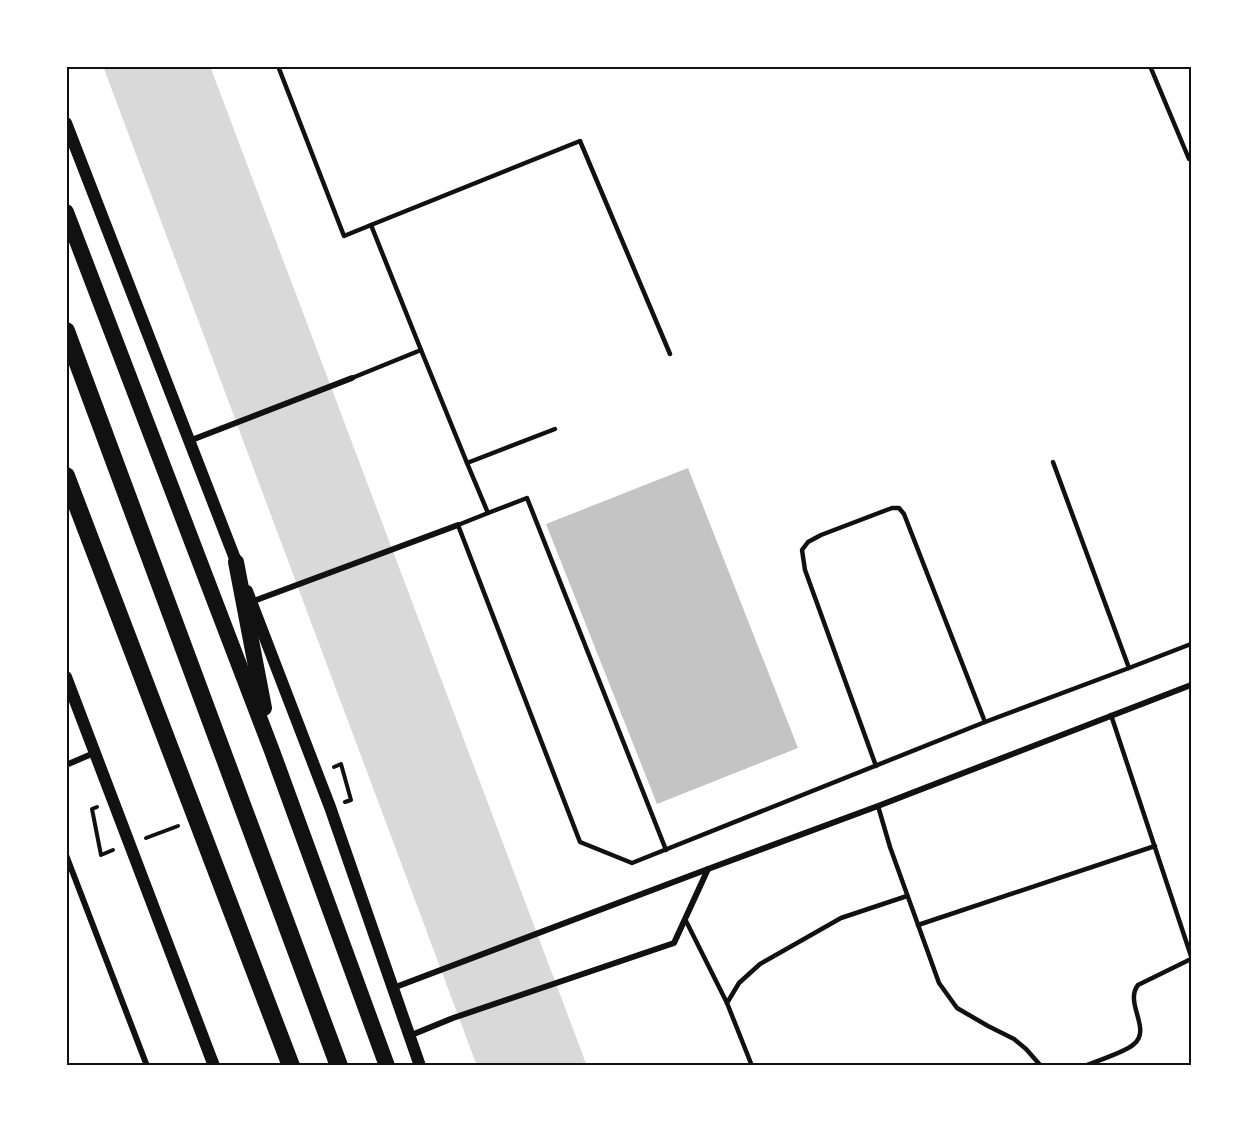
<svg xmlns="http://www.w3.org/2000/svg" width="1257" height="1132" viewBox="0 0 1257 1132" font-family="'Fira Sans',sans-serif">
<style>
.water{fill:#d9d9d9}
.building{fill:#c4c4c4}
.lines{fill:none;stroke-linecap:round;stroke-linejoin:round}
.path{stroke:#111;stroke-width:4}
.service{stroke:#111;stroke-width:4.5}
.minor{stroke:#111;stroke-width:6}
.secondary{stroke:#111;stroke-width:12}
.trunk{stroke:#111;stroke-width:16}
.motorway{stroke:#111;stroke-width:18}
.neatline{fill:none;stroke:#111;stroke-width:2}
</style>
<rect width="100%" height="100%" fill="#fff"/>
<!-- water -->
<path class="water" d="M 103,66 L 210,66 L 587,1066 L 477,1066 Z"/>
<!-- building -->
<path class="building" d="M 688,468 L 798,748 L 657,804 L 546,524 Z"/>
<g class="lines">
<!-- path -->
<g class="path">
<path d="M 334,767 L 341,764 L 351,800 L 345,802"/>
<path d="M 97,807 L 92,809 L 101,855 L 113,850"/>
<path d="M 146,838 L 178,826"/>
</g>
<!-- service -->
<g class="service">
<path d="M 278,66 L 344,236 L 371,225 L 421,350 L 352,378"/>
<path d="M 1150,66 L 1189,159"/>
<path d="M 371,225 L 580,141 L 670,354"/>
<path d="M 421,350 L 467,463 L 555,429"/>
<path d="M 467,463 L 488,513 L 458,525 L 580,842 L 632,863 L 985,722 L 1129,668 L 1053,462"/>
<path d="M 488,513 L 527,498 L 666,850"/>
<path d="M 1129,668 L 1191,644"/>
<path d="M 1111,715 L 1191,956"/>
<path d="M 876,766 L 805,570 L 802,550 L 808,542 L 821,535 L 892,508 L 899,508 L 904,514 L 985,722"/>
<path d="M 878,806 L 890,847 L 939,983 L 957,1008 L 988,1026 L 1014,1039 L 1026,1049 L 1041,1066"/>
<path d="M 685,919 L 727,1003"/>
<path d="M 918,925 L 1155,846"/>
<path d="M 752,1066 L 727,1003 L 739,983 L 760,964 L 841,918 L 907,896"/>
<path d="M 1085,1066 C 1098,1060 1124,1053 1134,1044 C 1152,1029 1124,1003 1138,985 L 1191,959"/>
</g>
<!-- minor -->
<g class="minor">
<path d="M 189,441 L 352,378"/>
<path d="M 251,602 L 458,525"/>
<path d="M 66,765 L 94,753"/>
<path d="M 66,855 L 147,1066"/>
<path d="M 393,988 L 708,869 L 878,806 L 1191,685"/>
<path d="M 409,1036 L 453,1018 L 674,943 L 708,869"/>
</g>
<!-- secondary -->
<g class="secondary">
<path d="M 66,123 L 239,569"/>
<path d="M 247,591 L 330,807 L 420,1066"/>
<path d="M 66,677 L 214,1066"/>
</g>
<!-- trunk -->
<g class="trunk">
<path d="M 66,212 L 272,751 L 387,1066"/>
<path d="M 236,562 L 264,708"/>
</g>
<!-- motorway -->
<g class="motorway">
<path d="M 66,331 L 339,1066"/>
<path d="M 66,476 L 291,1066"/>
</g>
</g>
<!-- border -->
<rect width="1257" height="1132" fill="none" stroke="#ffffff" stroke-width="135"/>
<rect x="68" y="68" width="1122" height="996" class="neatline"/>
</svg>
